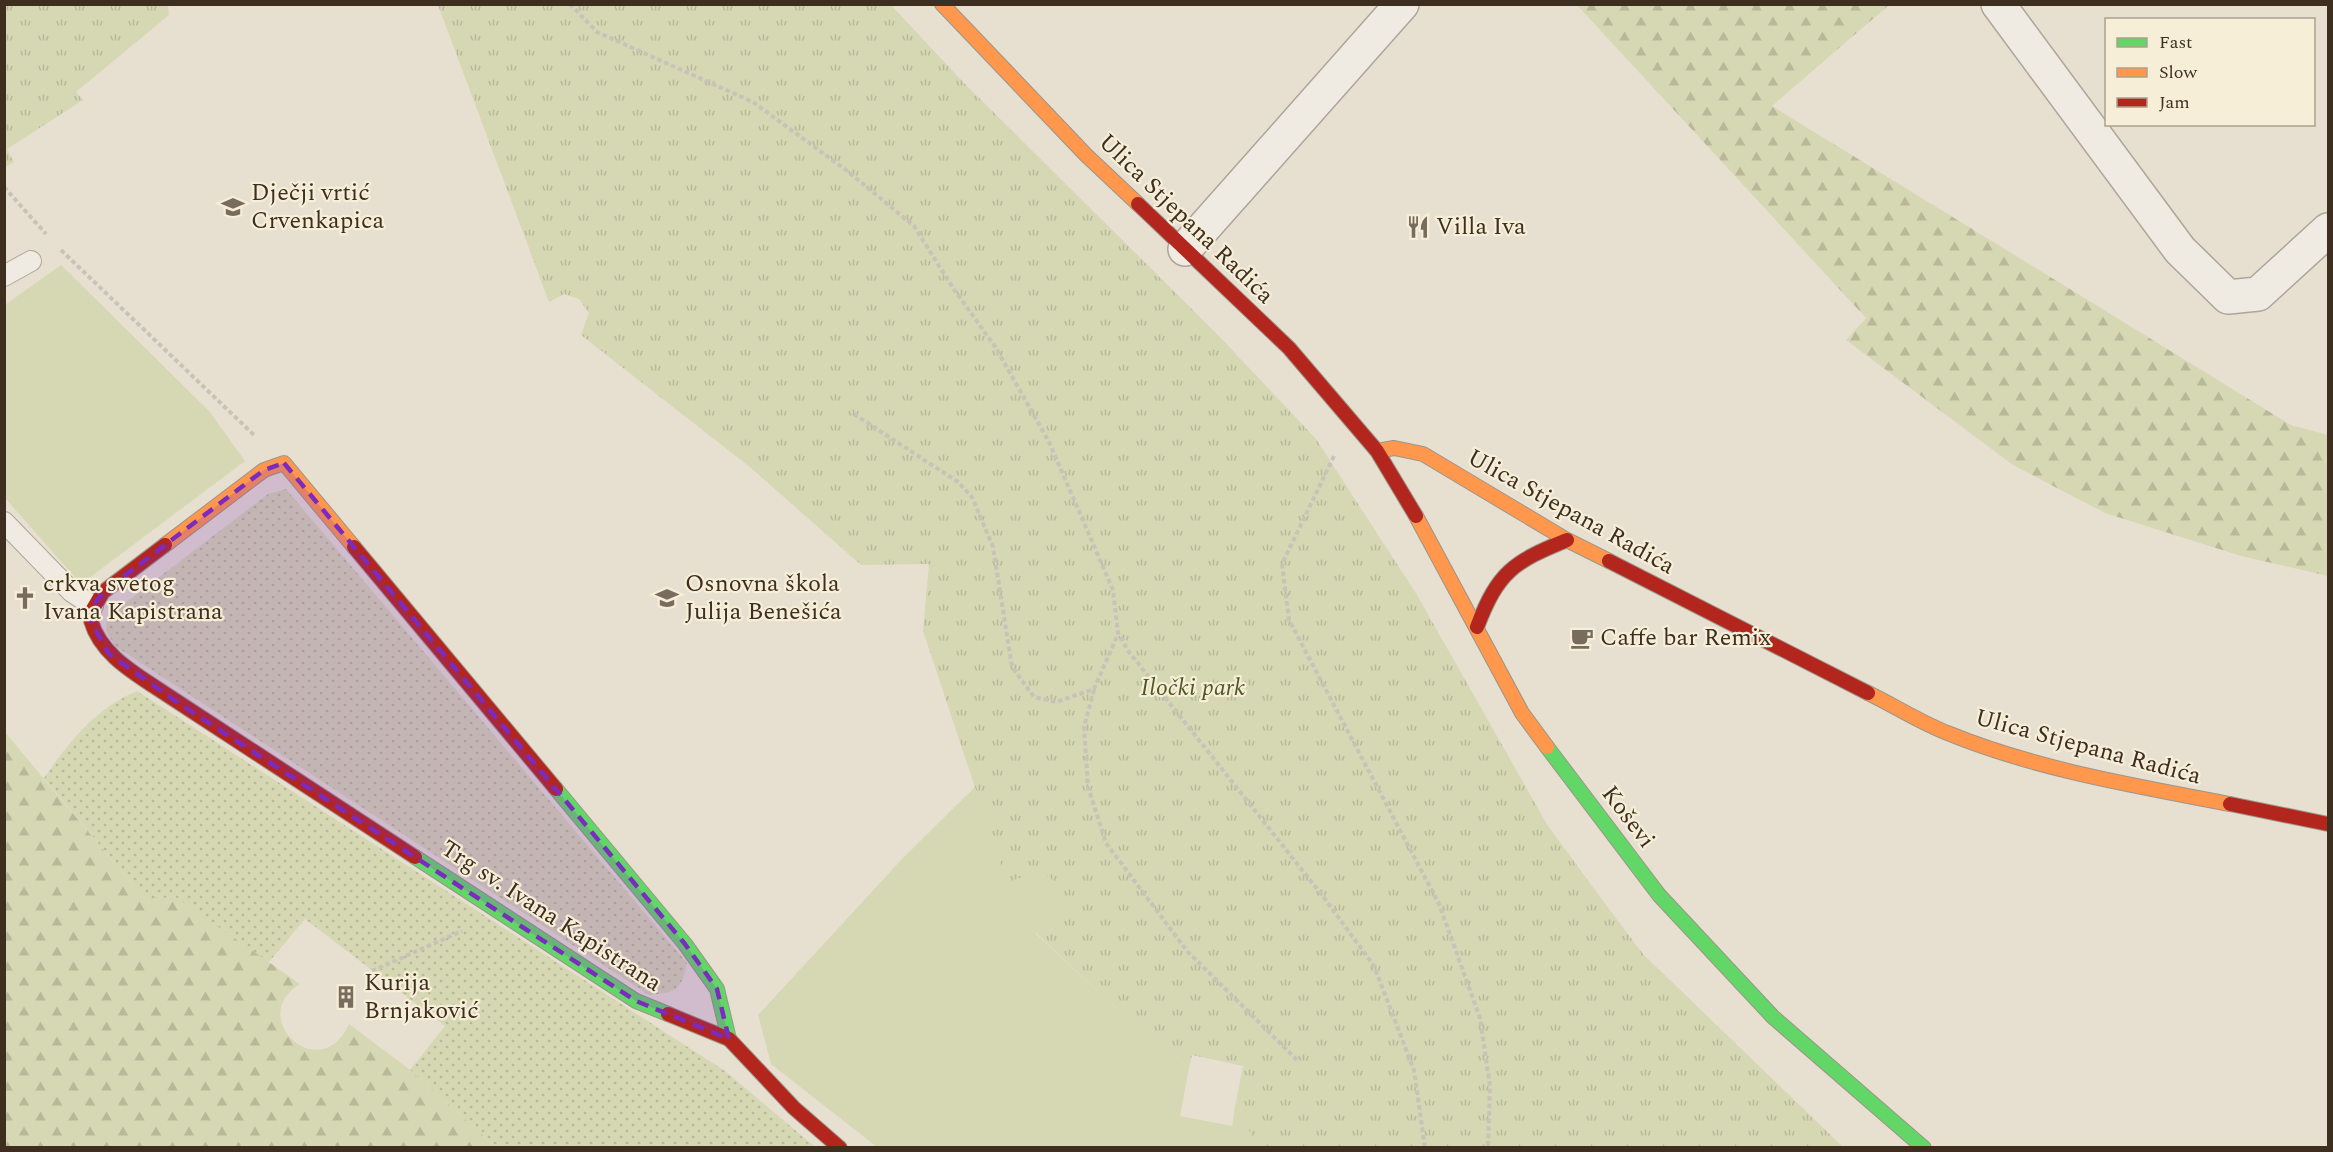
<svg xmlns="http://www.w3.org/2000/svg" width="2333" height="1152" viewBox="0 0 2333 1152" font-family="Spectral,serif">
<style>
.grass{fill:url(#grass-dots)}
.forest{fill:url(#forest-firs)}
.park{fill:url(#park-tufts)}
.garden{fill:#d6d7b3}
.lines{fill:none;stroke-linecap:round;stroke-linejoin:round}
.lane-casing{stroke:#ada599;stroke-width:22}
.street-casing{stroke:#ada599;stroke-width:36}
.fast-casing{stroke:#9c958a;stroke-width:16}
.slow-casing{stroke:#9c958a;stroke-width:16}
.jam-casing{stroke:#9c958a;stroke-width:16}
.path{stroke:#c8c2b9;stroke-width:4;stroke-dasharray:4.5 3;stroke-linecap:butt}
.lane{stroke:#efebe3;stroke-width:20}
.street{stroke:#efebe3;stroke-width:33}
.fast{stroke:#63d668;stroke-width:14}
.slow{stroke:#ff974d;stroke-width:14}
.jam{stroke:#b3261e;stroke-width:14}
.marked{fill:#7b2cbf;fill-opacity:0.2;stroke:#7b2cbf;stroke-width:4.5;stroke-dasharray:12 8;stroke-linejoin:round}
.labels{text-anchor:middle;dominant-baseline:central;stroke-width:4.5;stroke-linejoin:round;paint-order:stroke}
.poi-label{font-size:24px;fill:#3d2e20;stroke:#f7eed8;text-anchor:start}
.street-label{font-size:24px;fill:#3d2e20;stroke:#f7eed8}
.park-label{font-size:24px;font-style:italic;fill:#4d5a26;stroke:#f7eed8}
</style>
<defs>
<pattern id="grass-dots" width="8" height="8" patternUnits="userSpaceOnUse" patternTransform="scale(1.5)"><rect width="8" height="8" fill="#d6d7b3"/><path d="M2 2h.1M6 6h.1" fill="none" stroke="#b9b99a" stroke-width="1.8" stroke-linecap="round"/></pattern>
<pattern id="forest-firs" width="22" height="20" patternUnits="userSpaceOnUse" patternTransform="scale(1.5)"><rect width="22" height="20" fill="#d6d7b3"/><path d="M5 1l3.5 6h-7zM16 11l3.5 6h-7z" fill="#b9b99a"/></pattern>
<pattern id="park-tufts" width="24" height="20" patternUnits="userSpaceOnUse" patternTransform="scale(1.5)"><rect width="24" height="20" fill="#d6d7b3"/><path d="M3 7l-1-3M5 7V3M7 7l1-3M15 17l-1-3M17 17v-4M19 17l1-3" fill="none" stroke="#b9b99a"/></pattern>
</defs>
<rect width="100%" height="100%" fill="#e7e0d1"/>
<!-- grass -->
<g class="grass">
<path d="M 286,489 L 687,963 C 682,989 676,993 649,995 L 115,646 L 106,631 L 107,617 L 268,494 Z"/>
<path d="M 137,691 L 725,1071 L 815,1147 L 496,1147 L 410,1070 L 445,1026 L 305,919 L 268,963 L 174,896 L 147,902 L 44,778 C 69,742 96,708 137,691 Z"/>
</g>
<!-- forest -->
<g class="forest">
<path d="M 1577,5 L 1889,5 L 1772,106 L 2291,425 L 2328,435 L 2328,576 L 2241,556 L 2105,513 L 2013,465 L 1846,340 L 1866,318 Z"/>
<path d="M 4,731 L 147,902 L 174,896 L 300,984 C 245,1017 320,1088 349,1024 L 409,1069 L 496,1147 L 5,1147 Z"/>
</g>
<!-- park -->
<g class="park">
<path d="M 5,4 L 168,5 L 169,15 L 76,92 L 83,100 L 7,149 L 14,162 L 5,167 Z"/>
<path d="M 438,5 L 891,5 L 963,82 L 1217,334 L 1316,439 L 1417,595 L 1548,826 L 1609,909 L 1643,954 L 1843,1147 L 1254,1147 L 1254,1142 L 1236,1101 L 1243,1066 L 1192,1055 L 1189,1068 L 1107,1000 L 1035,932 L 1061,907 L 1007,884 L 923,631 L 929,564 L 861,565 L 751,468 L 581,335 L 589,313 L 579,299 L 564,294 L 549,302 Z"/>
</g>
<!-- garden -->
<g class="garden">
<path d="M 61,265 L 209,411 L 245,461 L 81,584 L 5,498 L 5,305 Z"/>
<path d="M 975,787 L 1007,883 L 1039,870 L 1059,885 L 1061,907 L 1035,933 L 1107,1000 L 1189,1068 L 1180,1116 L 1232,1126 L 1236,1101 L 1254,1142 L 1254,1147 L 877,1147 L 771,1064 L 758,1015 L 902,859 Z"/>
</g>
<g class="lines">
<!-- lane casing -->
<g class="lane-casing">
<g id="lane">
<path d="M 4,276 L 31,261"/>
<path d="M 4,522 L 72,592 L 93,606"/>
</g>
</g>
<!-- street casing -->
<g class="street-casing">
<g id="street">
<path d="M 1998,4 L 2180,250 L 2228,297 L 2258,294 L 2328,230"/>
<path d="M 1185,249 L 1402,4"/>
</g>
</g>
<!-- fast casing -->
<g class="fast-casing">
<g id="fast">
<path d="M 1547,747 L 1659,895 L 1773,1017 L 1924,1148"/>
<path d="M 556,789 L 685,944 L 717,989 L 729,1039"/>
<path d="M 415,857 L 636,1001 L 668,1014"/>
</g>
</g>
<!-- slow casing -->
<g class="slow-casing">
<g id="slow">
<path d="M 942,4 L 1086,155 L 1138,204"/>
<path d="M 1377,451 L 1394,448 L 1423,454 L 1567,540 L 1609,561"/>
<path d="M 1416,516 L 1522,713 L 1547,747"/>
<path d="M 165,545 L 264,470 L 284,463 L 354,547"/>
<path d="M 1868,693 C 1895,706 1921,723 1950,734 C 2039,770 2136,786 2230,804"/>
</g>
</g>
<!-- jam casing -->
<g class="jam-casing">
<g id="jam">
<path d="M 1138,204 L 1289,348 L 1377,451 L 1416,516"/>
<path d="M 165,545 L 103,592 L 93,609 L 91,621 C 100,652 129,670 155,687 L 415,857"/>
<path d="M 354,547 L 556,789"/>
<path d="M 1609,561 L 1868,693"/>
<path d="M 1477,627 C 1498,572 1513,562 1567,540"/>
<path d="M 2230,804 L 2328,824"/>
<path d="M 668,1014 L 729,1039 L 794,1108 L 840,1148"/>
</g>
</g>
<!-- path -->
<g class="path">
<path d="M 570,4 L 597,32 L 753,102 L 846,170 L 914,226 L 953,288 L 996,348 L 1049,442 L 1113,590 L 1118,633 L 1129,652 L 1322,895 L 1374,966 L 1414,1070 L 1425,1148"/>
<path d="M 4,187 L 46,234"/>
<path d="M 61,250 L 255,436"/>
<path d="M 854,414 L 958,482 L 972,497 L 993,547 L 1012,667 L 1034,697 L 1056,702 L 1094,689 L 1118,634"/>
<path d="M 1334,456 L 1282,564 L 1289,620 L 1439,904 L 1480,1018 L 1490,1086 L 1488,1148"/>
<path d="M 1094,690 L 1084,727 L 1088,787 L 1106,843 L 1187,951 L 1298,1061"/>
<path d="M 372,971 L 462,931"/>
</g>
<!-- lane -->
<use href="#lane" class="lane"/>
<!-- street -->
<use href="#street" class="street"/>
<!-- fast -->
<use href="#fast" class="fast"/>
<!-- slow -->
<use href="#slow" class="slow"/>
<!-- jam -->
<use href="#jam" class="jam"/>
</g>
<!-- marked area -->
<path class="marked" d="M 284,463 L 685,944 L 717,989 L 729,1039 L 636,1001 L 178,703 L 109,654 L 91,622 L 93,606 L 103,592 L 264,470 Z"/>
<!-- icons -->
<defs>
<g id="school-bare" transform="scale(1.8)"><path d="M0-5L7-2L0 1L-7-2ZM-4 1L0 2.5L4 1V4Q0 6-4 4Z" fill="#786c5e" stroke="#f7eed8" stroke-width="2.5" paint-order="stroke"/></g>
<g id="restaurant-bare" transform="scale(1.8)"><path d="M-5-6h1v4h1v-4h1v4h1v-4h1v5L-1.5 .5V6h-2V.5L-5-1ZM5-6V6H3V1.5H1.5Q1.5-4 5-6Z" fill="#786c5e" stroke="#f7eed8" stroke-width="2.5" paint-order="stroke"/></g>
<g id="church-bare" transform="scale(1.8)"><path d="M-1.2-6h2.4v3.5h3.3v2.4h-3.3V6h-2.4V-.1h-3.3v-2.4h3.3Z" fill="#786c5e" stroke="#f7eed8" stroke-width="2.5" paint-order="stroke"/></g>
<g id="cafe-bare" transform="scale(1.8)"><path d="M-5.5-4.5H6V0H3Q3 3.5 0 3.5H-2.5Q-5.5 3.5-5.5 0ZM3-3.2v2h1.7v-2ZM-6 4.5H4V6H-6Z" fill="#786c5e" stroke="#f7eed8" stroke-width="2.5" paint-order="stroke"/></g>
<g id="building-bare" transform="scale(1.8)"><path d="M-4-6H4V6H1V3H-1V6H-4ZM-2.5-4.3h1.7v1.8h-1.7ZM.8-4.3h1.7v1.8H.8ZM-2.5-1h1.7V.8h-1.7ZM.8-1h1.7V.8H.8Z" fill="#786c5e" stroke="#f7eed8" stroke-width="2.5" paint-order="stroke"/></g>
</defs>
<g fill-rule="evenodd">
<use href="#school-bare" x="233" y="207"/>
<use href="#restaurant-bare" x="1418" y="227"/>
<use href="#church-bare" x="25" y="598"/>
<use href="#school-bare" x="667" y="598"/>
<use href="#cafe-bare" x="1582" y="638"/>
<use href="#building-bare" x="346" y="997"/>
</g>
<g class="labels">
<!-- poi labels -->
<g class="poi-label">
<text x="251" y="193">Dječji vrtić<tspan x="251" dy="28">Crvenkapica</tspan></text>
<text x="1436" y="227">Villa Iva</text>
<text x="43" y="584">crkva svetog<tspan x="43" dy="28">Ivana Kapistrana</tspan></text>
<text x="685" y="584">Osnovna škola<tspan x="685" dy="28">Julija Benešića</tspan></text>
<text x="1600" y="638">Caffe bar Remix</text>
<text x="364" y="983">Kurija<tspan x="364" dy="28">Brnjaković</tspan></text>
</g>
<!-- street labels -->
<g class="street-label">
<text transform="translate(1186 219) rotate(44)">Ulica Stjepana Radića</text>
<text transform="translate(1571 512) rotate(29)">Ulica Stjepana Radića</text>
<text transform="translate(2088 747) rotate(15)">Ulica Stjepana Radića</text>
<text transform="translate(1628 817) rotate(53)">Koševi</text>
<text transform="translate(551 916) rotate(33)">Trg sv. Ivana Kapistrana</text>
</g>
<!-- park labels -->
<g class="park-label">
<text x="1193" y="688">Iločki park</text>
</g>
</g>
<!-- border -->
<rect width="2333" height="1152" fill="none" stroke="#3d2e20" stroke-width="12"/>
<!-- legend -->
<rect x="2105" y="18" width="210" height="108" fill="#f7eed8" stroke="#ada18e" stroke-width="1.5"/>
<rect x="2117" y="38" width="30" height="9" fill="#63d668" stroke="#ada18e" stroke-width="1.5"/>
<text x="2159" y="48" font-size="18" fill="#3d2e20">Fast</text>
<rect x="2117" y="68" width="30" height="9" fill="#ff974d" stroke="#ada18e" stroke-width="1.5"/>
<text x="2159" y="78" font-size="18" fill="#3d2e20">Slow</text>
<rect x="2117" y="98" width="30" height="9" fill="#b3261e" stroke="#ada18e" stroke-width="1.5"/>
<text x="2159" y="108" font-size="18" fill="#3d2e20">Jam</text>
</svg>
